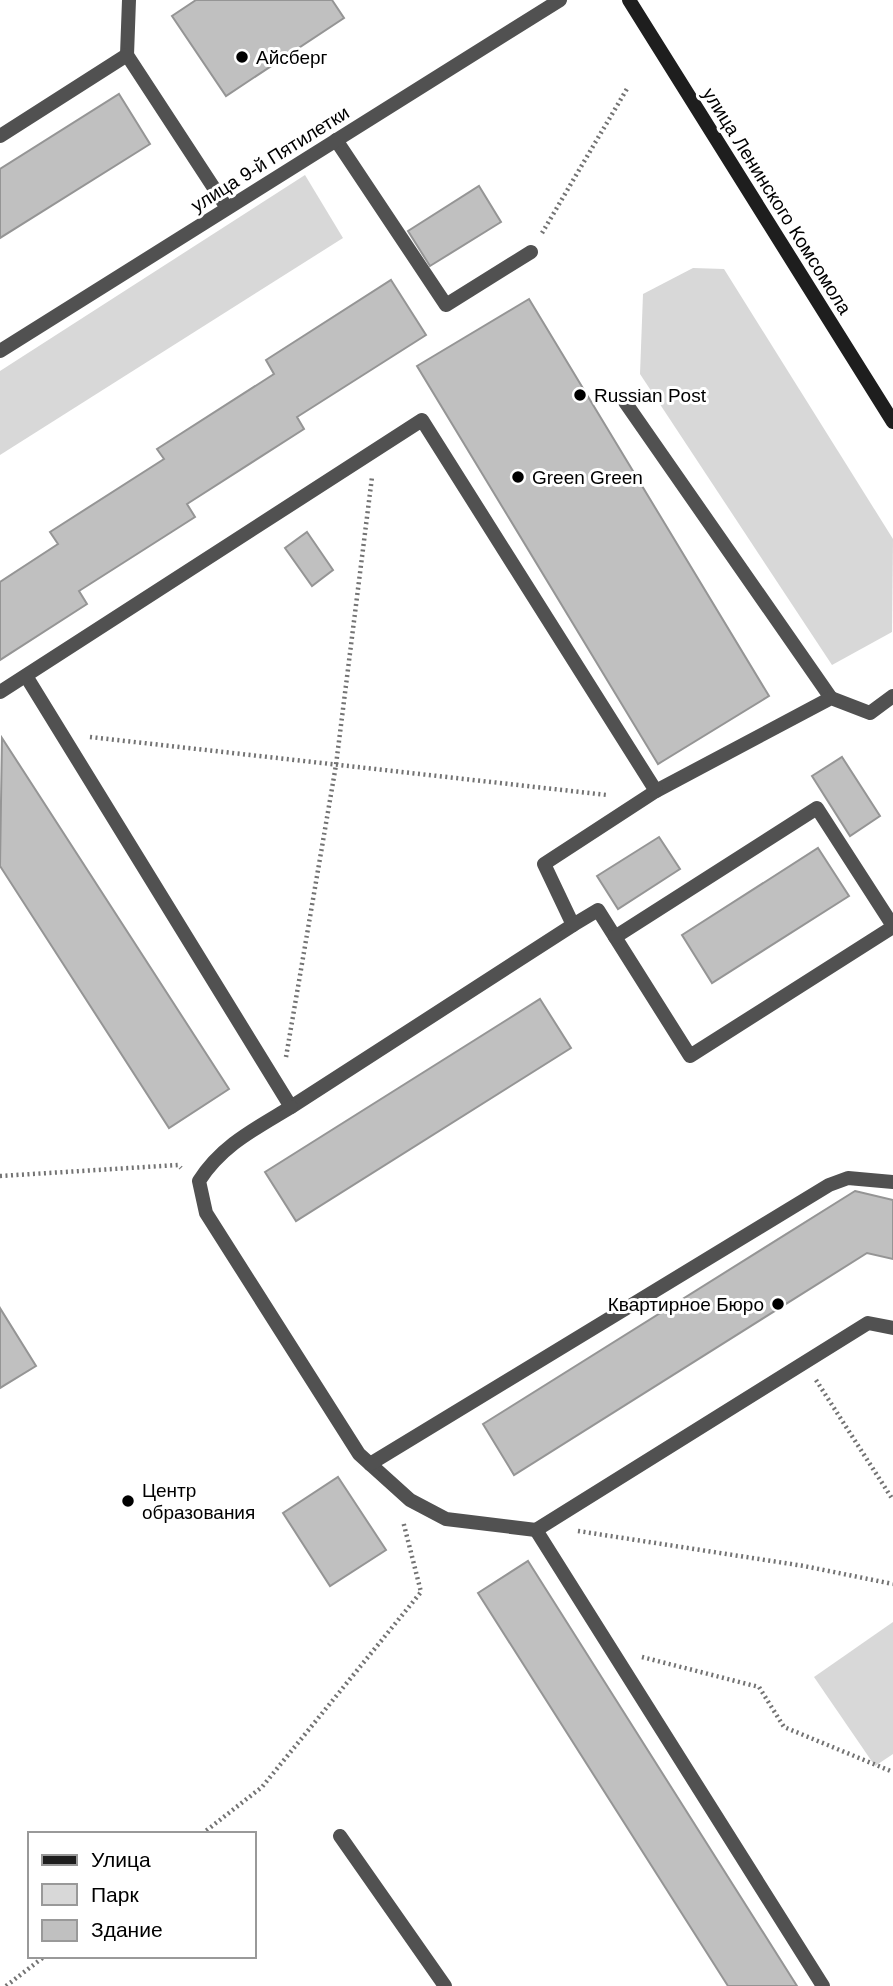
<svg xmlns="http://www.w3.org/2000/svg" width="893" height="1986" viewBox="0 0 893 1986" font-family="Arial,sans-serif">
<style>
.green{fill:#d8d8d8}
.building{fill:#c0c0c0;stroke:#959595;stroke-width:2}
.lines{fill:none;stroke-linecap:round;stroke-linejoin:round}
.path{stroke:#737373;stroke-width:4.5;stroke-dasharray:2 3.5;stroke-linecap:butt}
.service{stroke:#515151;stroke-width:14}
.tertiary{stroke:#515151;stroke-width:14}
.secondary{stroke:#1e1e1e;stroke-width:14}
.poi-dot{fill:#000;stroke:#fff;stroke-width:2.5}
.labels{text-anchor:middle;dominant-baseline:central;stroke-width:6;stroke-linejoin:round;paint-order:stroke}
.poi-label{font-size:19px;fill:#000;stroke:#fff;text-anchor:start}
.street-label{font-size:19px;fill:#000;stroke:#fff}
</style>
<rect width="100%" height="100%" fill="#fff"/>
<!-- green -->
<g class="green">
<path d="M 305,175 L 343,238 L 0,455 L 0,371 Z"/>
<path d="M 693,268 L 724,269 L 893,539 L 892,632 L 832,665 L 640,374 L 643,294 Z"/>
<path d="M 893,1622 L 893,1754 L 875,1766 L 814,1677 Z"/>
</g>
<!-- building -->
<g class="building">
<path d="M 196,0 L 332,0 L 344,18 L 226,96 L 172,16 Z"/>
<path d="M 119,94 L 150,144 L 0,238 L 0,169 Z"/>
<path d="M 479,186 L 501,222 L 430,266 L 408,231 Z"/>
<path d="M 391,280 L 426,335 L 297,417 L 304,429 L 187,504 L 195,517 L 79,591 L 87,604 L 0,660 L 0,582 L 58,544 L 50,532 L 164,459 L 157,449 L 274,374 L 266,360 Z"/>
<path d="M 529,299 L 769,696 L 658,764 L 417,366 Z"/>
<path d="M 307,532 L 333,570 L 312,586 L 285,548 Z"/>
<path d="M 2,738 L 229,1089 L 169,1128 L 0,866 Z"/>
<path d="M 842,757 L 880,816 L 850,836 L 812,776 Z"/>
<path d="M 659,837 L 680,869 L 618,909 L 597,876 Z"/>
<path d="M 818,848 L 849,896 L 712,983 L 682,935 Z"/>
<path d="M 540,999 L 571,1048 L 296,1221 L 265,1172 Z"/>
<path d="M 855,1191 L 893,1200 L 893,1259 L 867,1253 L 514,1475 L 483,1424 Z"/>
<path d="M 0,1308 L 36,1366 L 0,1388 Z"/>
<path d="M 338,1477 L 386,1550 L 330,1586 L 283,1513 Z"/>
<path d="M 528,1561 L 797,1986 L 728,1986 L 478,1593 Z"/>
</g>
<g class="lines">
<!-- path -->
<g class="path">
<path d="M 542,233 L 628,87"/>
<path d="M 90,737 L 607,795"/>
<path d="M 286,1057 L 336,765 L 372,477"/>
<path d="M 0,1176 L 178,1165 L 181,1168"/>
<path d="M 816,1380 L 893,1500"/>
<path d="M 578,1531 L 804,1566 L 893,1584"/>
<path d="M 642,1657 L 759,1687 L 784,1727 L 893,1772"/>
<path d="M 202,1834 L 262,1787 L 421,1592 L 403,1521"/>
<path d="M 6,1986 L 45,1956"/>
</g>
<!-- service -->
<g class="service">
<path d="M 129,0 L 127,55 L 227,208"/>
<path d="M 0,136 L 127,55"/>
<path d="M 336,140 L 446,305 L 531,252"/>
<path d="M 625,402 L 831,698"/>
<path d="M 26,676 L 291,1107 L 573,925 L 544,864 L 656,791 L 831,698 L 870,713 L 893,696"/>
<path d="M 0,692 L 422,420 L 656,791"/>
<path d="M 573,925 L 598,910 L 690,1056 L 893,927"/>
<path d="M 615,937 L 817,808 L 893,926"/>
<path d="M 291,1107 C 255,1129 222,1145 199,1181 L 206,1213 L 359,1454 L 410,1500 L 446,1519 L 536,1530"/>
<path d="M 370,1464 L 829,1185 L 848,1178 L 893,1182"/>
<path d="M 340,1836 L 445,1986"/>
<path d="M 823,1986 L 536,1530 L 868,1323 L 893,1328"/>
</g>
<!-- tertiary -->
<path class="tertiary" d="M 0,351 L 560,0"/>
<!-- secondary -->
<path class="secondary" d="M 629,0 L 893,422"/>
</g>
<!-- markers -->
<g class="poi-dot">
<circle cx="242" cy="57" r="7"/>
<circle cx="580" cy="395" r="7"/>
<circle cx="518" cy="477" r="7"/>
<circle cx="778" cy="1304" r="7"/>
<circle cx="128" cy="1501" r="7"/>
</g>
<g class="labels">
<!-- poi labels -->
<g class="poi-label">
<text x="256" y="57">Айсберг</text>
<text x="594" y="395">Russian Post</text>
<text x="532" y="477">Green Green</text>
<text x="764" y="1304" text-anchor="end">Квартирное Бюро</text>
<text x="142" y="1490">Центр<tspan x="142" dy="22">образования</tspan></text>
</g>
<!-- street labels -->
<g class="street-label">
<text transform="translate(270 159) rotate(-32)">улица 9-й Пятилетки</text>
<text transform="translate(777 201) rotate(58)">улица Ленинского Комсомола</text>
</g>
</g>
<!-- legend -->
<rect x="28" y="1832" width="228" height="126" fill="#ffffff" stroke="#999999" stroke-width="2"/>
<rect x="42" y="1855" width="35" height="10" fill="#1e1e1e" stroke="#999999" stroke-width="2"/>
<text x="91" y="1867" font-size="21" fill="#000000">Улица</text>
<rect x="42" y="1884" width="35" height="21" fill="#d8d8d8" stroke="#999999" stroke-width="2"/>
<text x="91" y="1902" font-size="21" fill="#000000">Парк</text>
<rect x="42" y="1920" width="35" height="21" fill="#c0c0c0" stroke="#999999" stroke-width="2"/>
<text x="91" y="1937" font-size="21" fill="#000000">Здание</text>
</svg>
